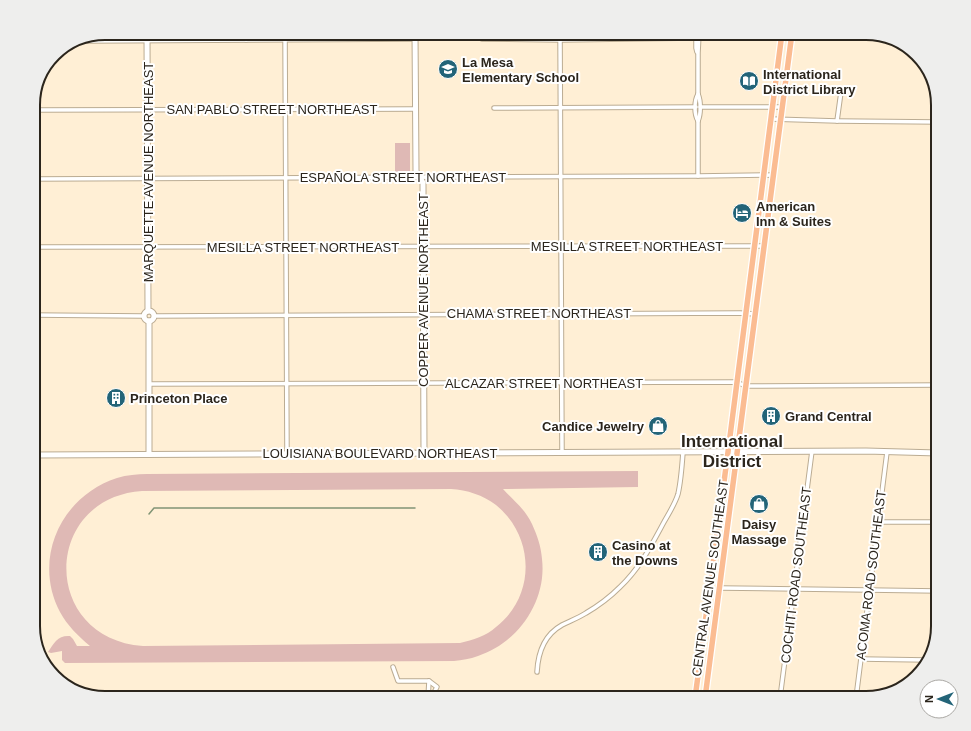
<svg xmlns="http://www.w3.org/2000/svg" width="971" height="731" viewBox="0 0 971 731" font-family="Helvetica,sans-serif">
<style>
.green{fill:#dfb9b5;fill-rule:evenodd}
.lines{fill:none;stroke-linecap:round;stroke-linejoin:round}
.stream{stroke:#819475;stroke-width:1.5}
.street-casing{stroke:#bbac93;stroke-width:5.5}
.secondary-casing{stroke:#bbac93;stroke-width:7}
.primary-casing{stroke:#fff;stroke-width:8}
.street{stroke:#fff;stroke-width:3.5}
.secondary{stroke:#fff;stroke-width:5}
.primary{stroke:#fbbc92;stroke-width:5.5}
.labels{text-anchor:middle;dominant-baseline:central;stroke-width:4;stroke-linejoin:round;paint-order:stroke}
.poi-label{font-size:13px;font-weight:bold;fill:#2b251c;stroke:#fff;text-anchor:start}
.street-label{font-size:13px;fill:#2b251c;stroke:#fff}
.district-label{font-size:17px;font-weight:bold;fill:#2b251c;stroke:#fff}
.rim{fill:none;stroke:#2b251c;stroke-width:2}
</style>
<rect width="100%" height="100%" fill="#ffefd5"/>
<!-- green -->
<g class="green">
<rect x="395" y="143" width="15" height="30"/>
<path d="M 638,471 L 638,487 L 503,489 C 513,500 525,509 532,524 C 537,535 541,546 542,559 C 547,601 518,643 478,656 C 470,659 462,660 454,661 L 65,663 L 62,660 L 62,651 L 51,653 L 48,652 C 54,643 58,635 70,636 L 73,639 L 77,646 L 90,646 C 78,636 67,625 60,612 C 32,559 61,496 117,478 C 127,475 137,474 147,474 ZM 451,489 C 467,490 483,495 496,505 C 535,537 536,596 496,627 C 486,636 473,640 460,643 L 143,646 C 40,638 42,498 142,491 Z"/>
</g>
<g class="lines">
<!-- stream -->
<path class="stream" d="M 149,514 L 154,508 L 415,508"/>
<!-- street casing -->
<g class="street-casing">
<g id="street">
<path d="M 285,33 L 287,453"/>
<path d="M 560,33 L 562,452"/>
<path d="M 696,33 L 696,48 L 697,52"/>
<path d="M 482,39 L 560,40 L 695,38"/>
<path d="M 246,40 L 247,33"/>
<path d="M 85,41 L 415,39"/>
<path d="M 698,94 C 701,101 701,114 698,121 L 698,176"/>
<path d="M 700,107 L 783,107"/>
<path d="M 494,108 L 696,107"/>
<path d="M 33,110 L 415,109"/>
<path d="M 771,119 L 837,121 L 938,122"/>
<path d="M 698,121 C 694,114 694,101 698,94 L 698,53 L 699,33"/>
<path d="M 837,121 L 841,92"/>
<path d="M 33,179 L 698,176 L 773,175"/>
<path d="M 33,247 L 765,246"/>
<path d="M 33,315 L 143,316"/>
<path d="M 154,316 L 740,313 L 755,314"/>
<path d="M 149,384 L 736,382 L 746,386 L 938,385"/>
<path d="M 878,522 L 938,522"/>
<path d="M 720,588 L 938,591"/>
<path d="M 861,659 L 927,660"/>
<path d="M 393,667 L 398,681 L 429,681 L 428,698"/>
<path d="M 537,672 C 538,652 544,635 562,625 C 570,621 578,618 586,613 C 598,606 610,597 620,587 C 640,568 651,546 664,522 C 669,513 675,504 678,494 C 681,481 682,466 683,452"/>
<path d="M 429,681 L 437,687 L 431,698"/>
<path d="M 780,698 L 812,451"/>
<path d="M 856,698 L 887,452"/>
</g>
</g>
<!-- secondary casing -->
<g class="secondary-casing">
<g id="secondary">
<path d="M 147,33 L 148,311"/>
<path d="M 415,33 L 416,171 C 418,176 421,178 423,183 L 424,453"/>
<circle cx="149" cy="316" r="5"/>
<path d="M 149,321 L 149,454"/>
<path d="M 33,455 L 866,451 L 938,453"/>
</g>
</g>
<!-- primary casing -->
<g class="primary-casing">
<g id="primary">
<path d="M 695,698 L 728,452 L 782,33"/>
<path d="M 705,698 L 792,33"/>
</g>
</g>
<!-- street -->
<use href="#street" class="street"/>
<!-- secondary -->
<use href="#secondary" class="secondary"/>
<!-- primary -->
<use href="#primary" class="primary"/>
</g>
<!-- icons -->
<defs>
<g id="school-disc" transform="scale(1)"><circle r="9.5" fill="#236478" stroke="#fff"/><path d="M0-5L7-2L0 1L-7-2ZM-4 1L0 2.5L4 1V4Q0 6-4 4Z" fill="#fff"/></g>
<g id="library-disc" transform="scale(1)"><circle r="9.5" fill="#236478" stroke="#fff"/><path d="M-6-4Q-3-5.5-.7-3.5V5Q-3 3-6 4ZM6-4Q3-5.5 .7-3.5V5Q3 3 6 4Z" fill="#fff"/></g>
<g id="hotel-disc" transform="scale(1)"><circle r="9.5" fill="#236478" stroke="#fff"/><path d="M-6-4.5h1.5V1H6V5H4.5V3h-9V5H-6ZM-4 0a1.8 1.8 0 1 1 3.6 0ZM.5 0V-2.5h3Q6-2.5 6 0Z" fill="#fff"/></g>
<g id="building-disc" transform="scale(1)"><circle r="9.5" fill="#236478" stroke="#fff"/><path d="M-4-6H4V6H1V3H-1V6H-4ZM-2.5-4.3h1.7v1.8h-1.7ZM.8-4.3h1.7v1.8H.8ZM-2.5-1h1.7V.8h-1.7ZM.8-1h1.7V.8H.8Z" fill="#fff"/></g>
<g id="shop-disc" transform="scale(1)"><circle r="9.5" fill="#236478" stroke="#fff"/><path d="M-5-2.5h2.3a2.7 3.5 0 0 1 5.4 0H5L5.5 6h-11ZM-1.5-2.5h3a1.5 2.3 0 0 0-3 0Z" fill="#fff"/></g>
</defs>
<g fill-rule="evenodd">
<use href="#school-disc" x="448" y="69"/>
<use href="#library-disc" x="749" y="81"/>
<use href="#hotel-disc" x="742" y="213"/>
<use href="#building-disc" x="116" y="398"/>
<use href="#building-disc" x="771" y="416"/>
<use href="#shop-disc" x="658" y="426"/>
<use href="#shop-disc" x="759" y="504"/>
<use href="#building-disc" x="598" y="552"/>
</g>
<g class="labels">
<!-- poi labels -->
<g class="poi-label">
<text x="462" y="62">La Mesa<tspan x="462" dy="15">Elementary School</tspan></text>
<text x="763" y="74">International<tspan x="763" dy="15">District Library</tspan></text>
<text x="756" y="206">American<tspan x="756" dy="15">Inn &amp; Suites</tspan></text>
<text x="130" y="398">Princeton Place</text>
<text x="785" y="416">Grand Central</text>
<text x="644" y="426" text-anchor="end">Candice Jewelry</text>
<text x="759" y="524" text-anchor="middle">Daisy<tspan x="759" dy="15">Massage</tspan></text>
<text x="612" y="545">Casino at<tspan x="612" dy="15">the Downs</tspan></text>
</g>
<!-- street labels -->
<g class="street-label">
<text x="272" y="109">SAN PABLO STREET NORTHEAST</text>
<text transform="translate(148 172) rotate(-90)">MARQUETTE AVENUE NORTHEAST</text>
<text x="403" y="177">ESPAÑOLA STREET NORTHEAST</text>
<text x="627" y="246">MESILLA STREET NORTHEAST</text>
<text x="303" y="247">MESILLA STREET NORTHEAST</text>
<text transform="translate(423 290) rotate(-90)">COPPER AVENUE NORTHEAST</text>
<text x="539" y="313">CHAMA STREET NORTHEAST</text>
<text x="544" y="383">ALCAZAR STREET NORTHEAST</text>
<text x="380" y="453">LOUISIANA BOULEVARD NORTHEAST</text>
<text transform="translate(796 575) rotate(-83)">COCHITI ROAD SOUTHEAST</text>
<text transform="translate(871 575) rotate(-83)">ACOMA ROAD SOUTHEAST</text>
<text transform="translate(710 578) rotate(-82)">CENTRAL AVENUE SOUTHEAST</text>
</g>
<!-- district labels -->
<g class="district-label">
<text x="732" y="441">International<tspan x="732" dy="20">District</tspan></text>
</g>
</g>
<!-- crop -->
<path d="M0 0H971V731H0ZM105 40H866A65 65 0 0 1 931 105V626A65 65 0 0 1 866 691H105A65 65 0 0 1 40 626V105A65 65 0 0 1 105 40Z" fill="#eeeeed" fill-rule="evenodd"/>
<path class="rim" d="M105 40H866A65 65 0 0 1 931 105V626A65 65 0 0 1 866 691H105A65 65 0 0 1 40 626V105A65 65 0 0 1 105 40Z"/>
<!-- north arrow -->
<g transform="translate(939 699) rotate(270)"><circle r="19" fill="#ffffff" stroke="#aaa8a4"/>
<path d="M0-3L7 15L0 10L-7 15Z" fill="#236478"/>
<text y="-6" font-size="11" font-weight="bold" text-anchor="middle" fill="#2b251c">N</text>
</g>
</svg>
